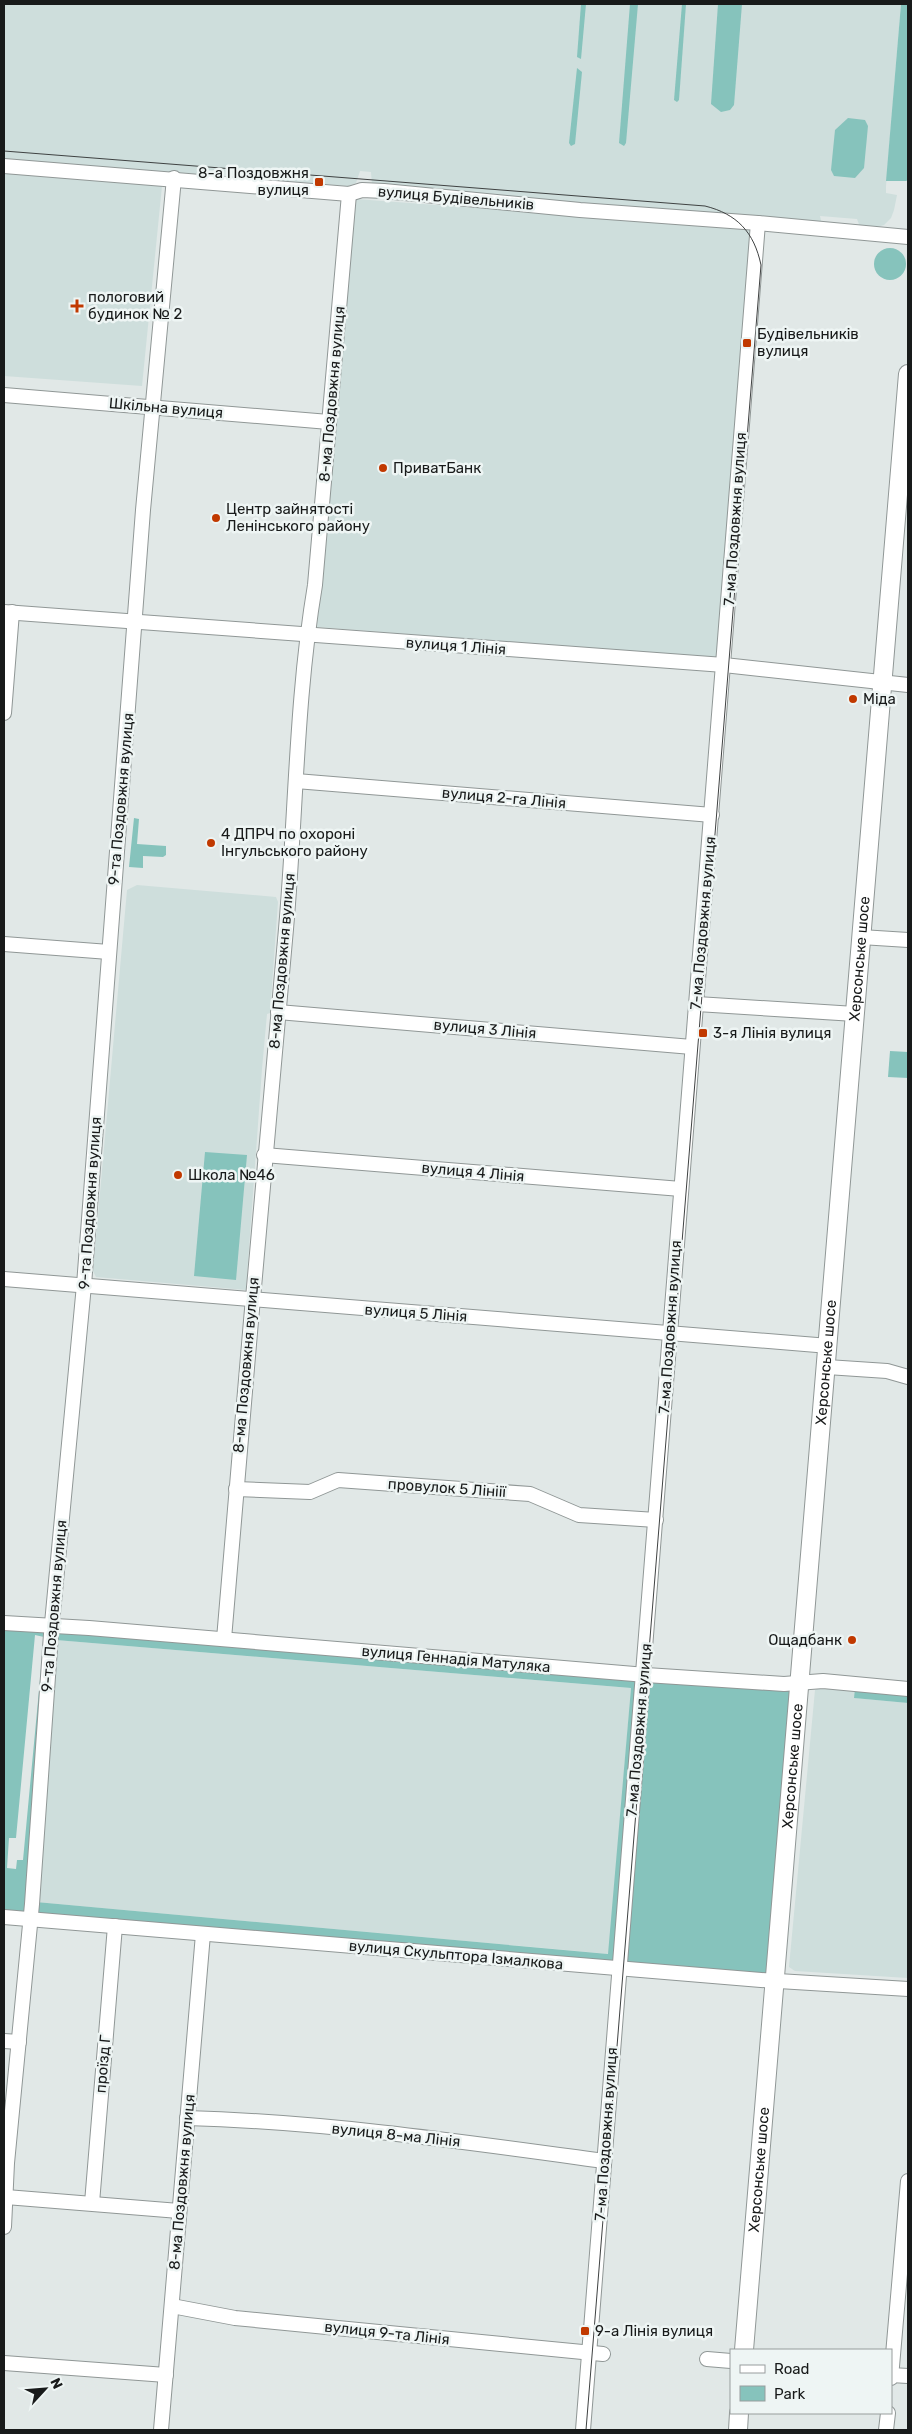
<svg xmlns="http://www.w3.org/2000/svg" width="912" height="2434" viewBox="0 0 912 2434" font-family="Rubik,sans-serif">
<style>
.built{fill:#cededc}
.green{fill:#86c3bc;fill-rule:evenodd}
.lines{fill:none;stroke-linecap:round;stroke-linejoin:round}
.minor-casing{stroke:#909796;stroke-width:16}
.major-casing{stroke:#909796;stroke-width:20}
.minor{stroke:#fff;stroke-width:14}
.major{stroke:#fff;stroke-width:18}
.tram{stroke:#3f4242;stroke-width:1}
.poi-dot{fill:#c13900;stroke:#eef5f4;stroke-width:2}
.labels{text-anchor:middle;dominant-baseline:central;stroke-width:5;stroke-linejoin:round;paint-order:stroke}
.poi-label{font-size:15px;fill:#181a1a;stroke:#eef5f4;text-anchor:start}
.street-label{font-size:15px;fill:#181a1a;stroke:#eef5f4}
</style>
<rect width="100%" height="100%" fill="#e1e8e7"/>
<!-- built -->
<g class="built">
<path d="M 4,4 L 901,4 L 886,186 L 886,193 L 897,195 L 894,210 L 891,218 L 884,225 L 873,228 L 860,227 L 857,219 L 820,216 L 822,224 L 372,185 L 371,172 L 360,171 L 356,183 L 348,186 L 4,159 Z"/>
<path d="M 4,173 L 162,186 L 142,386 L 4,376 Z"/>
<path d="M 356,199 L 755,229 L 716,658 L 317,627 Z"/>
<path d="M 137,885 L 276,897 L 278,902 L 270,1013 L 267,1014 L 262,1069 L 246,1290 L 96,1277 L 93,1271 L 127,890 Z"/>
<path d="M 56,1640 L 631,1688 L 609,1954 L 36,1902 Z"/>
<path d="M 824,1685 L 855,1689 L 855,1698 L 908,1703 L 908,1978 L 795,1971 L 789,1967 L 815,1690 Z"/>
</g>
<!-- green -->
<g class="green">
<path d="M 581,4 L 586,4 L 581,59 L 577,57 Z"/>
<path d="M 630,4 L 638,4 L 626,143 L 624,146 L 619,143 Z"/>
<path d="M 682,4 L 686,4 L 679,100 L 677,102 L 674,100 Z"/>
<path d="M 718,4 L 742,4 L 734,105 L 730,110 L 721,112 L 711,104 Z"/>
<path d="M 901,4 L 908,4 L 908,180 L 906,181 L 886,181 Z"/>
<path d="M 577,68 L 582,72 L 575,144 L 571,146 L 569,143 Z"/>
<path d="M 848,118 L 865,120 L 868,126 L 864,168 L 855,178 L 834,176 L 831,170 L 835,130 Z"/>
<circle cx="890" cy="264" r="16"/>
<path d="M 134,818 L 139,819 L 137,844 L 166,846 L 166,855 L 163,857 L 143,856 L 143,868 L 129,867 Z"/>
<path d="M 890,1051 L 908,1052 L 908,1078 L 888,1077 Z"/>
<path d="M 205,1152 L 247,1155 L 236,1280 L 194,1276 Z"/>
<path d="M 4,1628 L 46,1632 L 27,1909 L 23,1912 L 4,1910 ZM 35,1635 L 44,1637 L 23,1860 L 17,1860 L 16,1869 L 7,1868 L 9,1838 L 16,1838 Z"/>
<path d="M 58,1631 L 789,1690 L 791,1693 L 767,1972 L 766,1974 L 40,1915 L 37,1913 L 36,1902 L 608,1954 L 631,1688 L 56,1640 Z"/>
<path d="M 855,1689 L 908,1693 L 908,1703 L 854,1698 Z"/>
</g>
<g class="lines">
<!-- minor casing -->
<g class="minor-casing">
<g id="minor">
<path d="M 4,166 L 349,194 L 362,190 L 384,191 L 580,210 L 758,223 L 908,237"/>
<path d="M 4,395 L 329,422"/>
<path d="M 4,612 L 724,665 L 908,685"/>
<path d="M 4,713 L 12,612"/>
<path d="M 296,781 L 712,815"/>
<path d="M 861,937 L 908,940"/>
<path d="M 4,944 L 109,952"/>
<path d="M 697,1004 L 855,1014"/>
<path d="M 278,1012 L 692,1047"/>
<path d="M 264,1155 L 681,1189"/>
<path d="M 4,1279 L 829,1346"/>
<path d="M 827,1367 L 887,1371 L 908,1377"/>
<path d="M 236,1489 L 310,1492 L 338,1480 L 530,1494 L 579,1515 L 656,1520"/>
<path d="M 4,1623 L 89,1628 L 646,1675 L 784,1684 L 823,1681 L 908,1689"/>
<path d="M 224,1639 C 243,1402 265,1166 286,929 C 296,814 296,698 315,585 L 349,194"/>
<path d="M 4,1917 L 761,1980 L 908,1989"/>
<path d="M 4,2041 L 19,2042"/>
<path d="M 187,2118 C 327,2122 465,2142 604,2161"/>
<path d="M 6,2197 L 179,2211"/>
<path d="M 92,2203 L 115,1926"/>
<path d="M 4,2227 L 7,2163 L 32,1904 L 51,1634 L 84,1285 L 143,510 L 174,178"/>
<path d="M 172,2306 L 235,2318 L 603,2354"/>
<path d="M 707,2359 L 731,2361"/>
<path d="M 4,2363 L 166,2375"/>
<path d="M 891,2375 L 908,2376"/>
<path d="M 891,2378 L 908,2181"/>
<path d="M 161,2430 L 203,1934"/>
<path d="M 583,2430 L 758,223"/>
<path d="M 886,2430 L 888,2413"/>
</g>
</g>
<!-- major casing -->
<g class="major-casing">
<g id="major">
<path id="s1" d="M 744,2350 L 908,374"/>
<path d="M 738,2430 L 739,2413"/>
</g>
</g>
<!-- minor -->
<use href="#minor" class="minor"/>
<!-- major -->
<use href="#major" class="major"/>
<!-- tram -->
<path class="tram" d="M 4,151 L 705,206 C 737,214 754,232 761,265 L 586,2430"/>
</g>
<!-- markers -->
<g class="poi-dot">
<rect x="314" y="177" width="10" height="10" rx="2.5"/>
<path d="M74.5 298.5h5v5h5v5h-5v5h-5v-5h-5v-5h5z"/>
<rect x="742" y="338" width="10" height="10" rx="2.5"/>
<circle cx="383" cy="468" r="5"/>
<circle cx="216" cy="518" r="5"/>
<circle cx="853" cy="699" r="5"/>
<circle cx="211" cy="843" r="5"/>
<rect x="698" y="1028" width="10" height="10" rx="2.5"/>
<circle cx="178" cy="1175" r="5"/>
<circle cx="852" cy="1640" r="5"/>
<rect x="580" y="2326" width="10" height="10" rx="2.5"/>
</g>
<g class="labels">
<!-- poi labels -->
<g class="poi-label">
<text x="309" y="173" text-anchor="end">8-а Поздовжня<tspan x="309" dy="17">вулиця</tspan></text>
<text x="88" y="297">пологовий<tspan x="88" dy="17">будинок № 2</tspan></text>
<text x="757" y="334">Будівельників<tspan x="757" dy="17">вулиця</tspan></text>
<text x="393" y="468">ПриватБанк</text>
<text x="226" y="509">Центр зайнятості<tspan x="226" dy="17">Ленінського району</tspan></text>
<text x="863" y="699">Міда</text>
<text x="221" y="834">4 ДПРЧ по охороні<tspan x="221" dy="17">Інгульського району</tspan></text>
<text x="713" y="1033">3-я Лінія вулиця</text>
<text x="188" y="1175">Школа №46</text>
<text x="842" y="1640" text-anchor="end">Ощадбанк</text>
<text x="595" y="2331">9-а Лінія вулиця</text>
</g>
<!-- street labels -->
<g class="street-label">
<text transform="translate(456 198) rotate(5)">вулиця Будівельників</text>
<text transform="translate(332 394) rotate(-85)">8-ма Поздовжня вулиця</text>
<text transform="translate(166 408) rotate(5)">Шкільна вулиця</text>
<text transform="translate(735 519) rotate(-86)">7-ма Поздовжня вулиця</text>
<text transform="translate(456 646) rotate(4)">вулиця 1 Лінія</text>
<text transform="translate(504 798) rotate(5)">вулиця 2-га Лінія</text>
<text transform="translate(121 799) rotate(-85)">9-та Поздовжня вулиця</text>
<text transform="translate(703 923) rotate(-85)">7-ма Поздовжня вулиця</text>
<text stroke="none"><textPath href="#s1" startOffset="1396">Херсонське шосе</textPath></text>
<text transform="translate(282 961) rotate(-85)">8-ма Поздовжня вулиця</text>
<text transform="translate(485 1029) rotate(5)">вулиця 3 Лінія</text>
<text transform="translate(473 1172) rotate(5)">вулиця 4 Лінія</text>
<text transform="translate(90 1203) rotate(-86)">9-та Поздовжня вулиця</text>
<text transform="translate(416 1313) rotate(4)">вулиця 5 Лінія</text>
<text transform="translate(670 1327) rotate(-86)">7-ма Поздовжня вулиця</text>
<text stroke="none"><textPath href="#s1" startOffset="991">Херсонське шосе</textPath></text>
<text transform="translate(246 1365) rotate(-85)">8-ма Поздовжня вулиця</text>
<text transform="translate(447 1488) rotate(4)">провулок 5 Лініії</text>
<text transform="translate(54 1606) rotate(-85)">9-та Поздовжня вулиця</text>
<text transform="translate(456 1659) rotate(5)">вулиця Геннадія Матуляка</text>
<text transform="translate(639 1730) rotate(-85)">7-ма Поздовжня вулиця</text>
<text stroke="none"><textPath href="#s1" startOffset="586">Херсонське шосе</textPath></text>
<text transform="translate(456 1955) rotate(5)">вулиця Скульптора Ізмалкова</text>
<text transform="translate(103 2064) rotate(-85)">проїзд Г</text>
<text transform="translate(606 2134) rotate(-86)">7-ма Поздовжня вулиця</text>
<text transform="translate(396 2135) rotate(6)">вулиця 8-ма Лінія</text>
<text stroke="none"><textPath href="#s1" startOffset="181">Херсонське шосе</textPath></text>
<text transform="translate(182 2182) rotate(-85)">8-ма Поздовжня вулиця</text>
<text transform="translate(387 2333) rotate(6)">вулиця 9-та Лінія</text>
</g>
</g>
<!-- border -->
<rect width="912" height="2434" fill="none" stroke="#181a1a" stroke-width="10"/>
<!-- legend -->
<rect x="730" y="2349" width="162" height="65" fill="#eef5f4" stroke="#989d9d"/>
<rect x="740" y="2365" width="25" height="8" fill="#ffffff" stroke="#989d9d"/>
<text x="774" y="2374" font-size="15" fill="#181a1a">Road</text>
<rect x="740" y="2386" width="25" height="15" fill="#86c3bc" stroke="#989d9d"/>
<text x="774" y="2399" font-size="15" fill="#181a1a">Park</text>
<!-- north arrow -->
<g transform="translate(45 2389) rotate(64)" stroke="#eef5f4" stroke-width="4" paint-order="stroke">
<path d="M0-4L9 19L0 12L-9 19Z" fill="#181a1a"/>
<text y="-8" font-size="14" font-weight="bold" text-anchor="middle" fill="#181a1a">N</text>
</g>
</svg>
